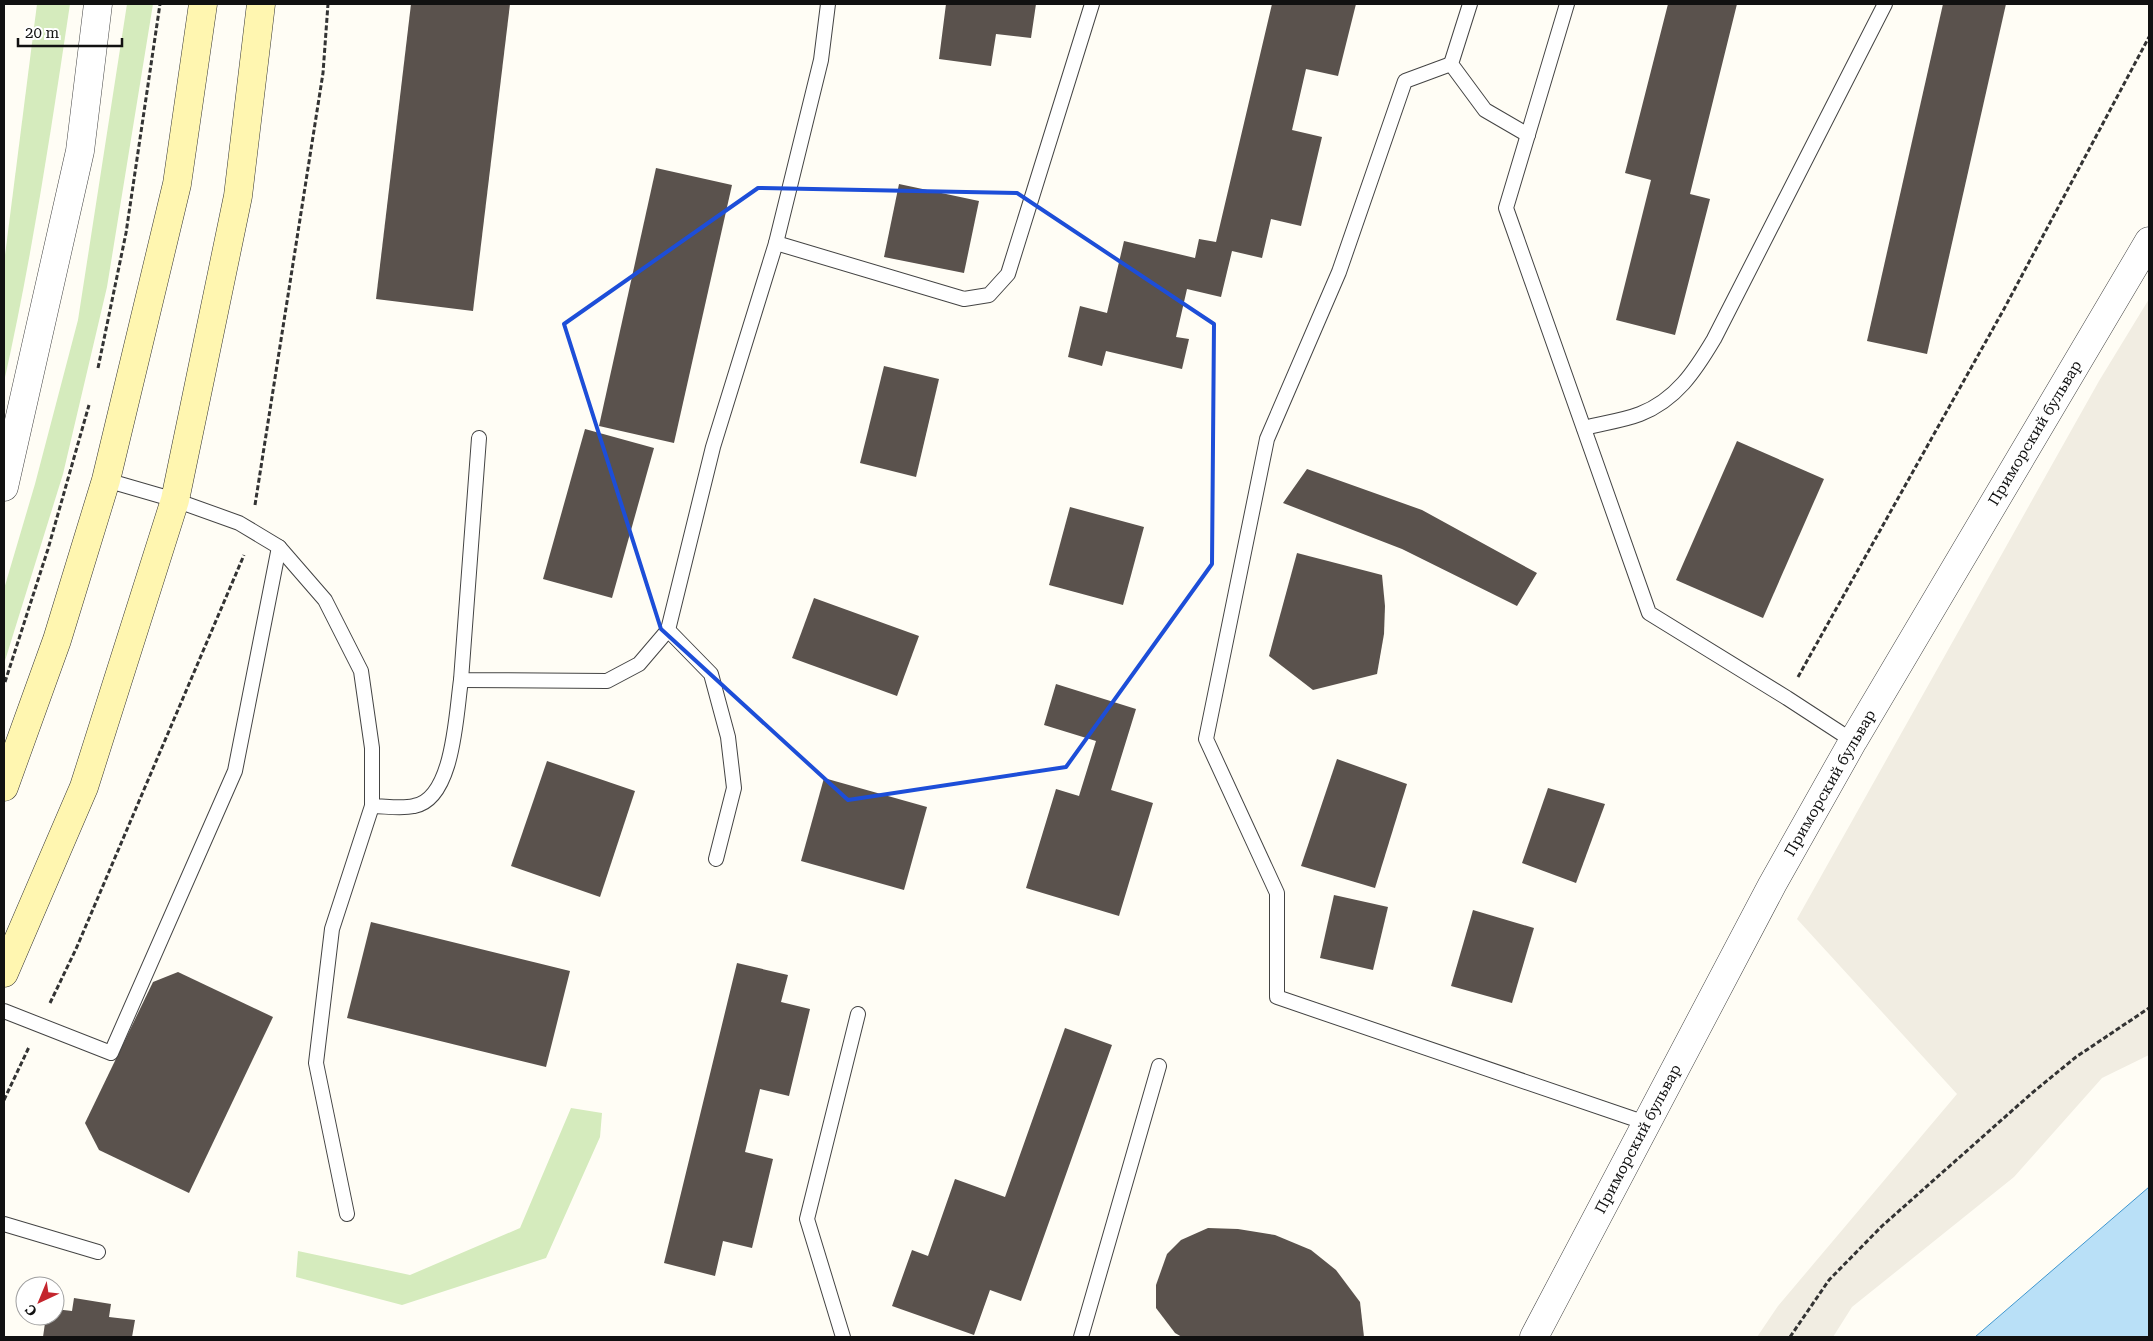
<svg xmlns="http://www.w3.org/2000/svg" width="2153" height="1341" viewBox="0 0 2153 1341" font-family="'Roboto Serif',serif">
<style>
.green{fill:#d5ebbd}
.plaza{fill:#f1ede2}
.water{fill:#b9e0f7;stroke:#3f96cf}
.building{fill:#5a524d}
.lines{fill:none;stroke-linecap:round;stroke-linejoin:round}
.service-casing{stroke:#444;stroke-width:16}
.minor-casing{stroke:#444;stroke-width:29}
.tertiary-casing{stroke:#444;stroke-width:29}
.secondary-casing{stroke:#333;stroke-width:29}
.path{stroke:#333;stroke-width:3;stroke-dasharray:5 2.5;stroke-linecap:butt}
.service{stroke:#fff;stroke-width:14}
.minor{stroke:#fff;stroke-width:28}
.tertiary{stroke:#fff;stroke-width:28}
.secondary{stroke:#fff6b0;stroke-width:28}
.marked{fill:none;stroke:#1d4ed8;stroke-width:4;stroke-linejoin:round}
.labels{text-anchor:middle;dominant-baseline:central;stroke-width:5;stroke-linejoin:round;paint-order:stroke}
.street-label{font-size:15px;fill:#111;stroke:#fff}
</style>
<rect width="100%" height="100%" fill="#fffdf5"/>
<!-- green -->
<g class="green">
<path d="M 37,4 L 70,4 C 51,131 32,257 4,382 L 4,263 Z"/>
<path d="M 127,4 L 153,4 L 107,287 L 63,474 L 4,664 L 4,589 L 35,484 L 78,320 Z"/>
<path d="M 571,1108 L 602,1113 L 600,1137 L 546,1258 L 402,1305 L 296,1277 L 298,1251 L 410,1275 L 520,1228 Z"/>
</g>
<!-- plaza -->
<path class="plaza" d="M 2149,299 L 2149,1055 L 2102,1078 L 2014,1177 L 1852,1307 L 1833,1337 L 1757,1337 L 1778,1306 L 1957,1094 L 1797,919 L 2099,381 Z"/>
<!-- water -->
<path class="water" d="M 2149,1187 L 2149,1337 L 1975,1337 Z"/>
<!-- building -->
<g class="building">
<path d="M 411,4 L 510,4 L 473,311 L 376,299 Z"/>
<path d="M 946,4 L 1036,4 L 1031,38 L 996,34 L 991,66 L 939,59 Z"/>
<path d="M 1272,4 L 1356,4 L 1338,76 L 1306,69 L 1292,130 L 1322,137 L 1301,226 L 1271,219 L 1262,258 L 1232,251 L 1221,297 L 1187,289 L 1176,337 L 1189,339 L 1182,369 L 1106,351 L 1102,366 L 1068,357 L 1080,306 L 1107,313 L 1124,241 L 1195,258 L 1199,239 L 1216,242 Z"/>
<path d="M 1668,4 L 1737,4 L 1690,194 L 1710,199 L 1675,335 L 1616,320 L 1651,180 L 1625,173 Z"/>
<path d="M 1943,4 L 2006,4 L 1927,354 L 1867,341 Z"/>
<path d="M 656,168 L 732,185 L 674,443 L 599,426 Z"/>
<path d="M 899,184 L 979,201 L 964,273 L 884,257 Z"/>
<path d="M 884,366 L 939,379 L 916,477 L 860,463 Z"/>
<path d="M 585,429 L 654,448 L 612,598 L 543,579 Z"/>
<path d="M 1737,441 L 1824,479 L 1763,618 L 1676,580 Z"/>
<path d="M 1307,469 L 1422,510 L 1537,573 L 1517,606 L 1402,549 L 1283,503 Z"/>
<path d="M 1070,507 L 1144,527 L 1123,605 L 1049,585 Z"/>
<path d="M 1297,553 L 1382,575 L 1385,606 L 1384,634 L 1377,674 L 1313,690 L 1269,656 Z"/>
<path d="M 814,598 L 919,636 L 897,696 L 792,658 Z"/>
<path d="M 1056,684 L 1136,709 L 1111,790 L 1153,803 L 1119,916 L 1026,888 L 1056,789 L 1079,796 L 1096,741 L 1044,725 Z"/>
<path d="M 1337,759 L 1407,784 L 1375,888 L 1301,866 Z"/>
<path d="M 547,761 L 635,791 L 600,897 L 511,866 Z"/>
<path d="M 824,778 L 927,807 L 904,890 L 801,861 Z"/>
<path d="M 1548,788 L 1605,804 L 1576,883 L 1522,863 Z"/>
<path d="M 1334,895 L 1388,907 L 1373,970 L 1320,958 Z"/>
<path d="M 1473,910 L 1534,928 L 1512,1003 L 1451,986 Z"/>
<path d="M 371,922 L 570,971 L 546,1067 L 347,1018 Z"/>
<path d="M 737,963 L 788,975 L 781,1002 L 810,1009 L 789,1096 L 760,1089 L 745,1152 L 773,1159 L 752,1248 L 723,1241 L 715,1276 L 664,1263 Z"/>
<path d="M 178,972 L 273,1017 L 189,1193 L 99,1150 L 85,1123 L 153,982 Z"/>
<path d="M 1065,1028 L 1112,1045 L 1021,1301 L 990,1290 L 974,1335 L 892,1306 L 912,1250 L 928,1256 L 955,1179 L 1005,1197 Z"/>
<path d="M 1208,1228 L 1238,1229 L 1275,1235 L 1311,1250 L 1336,1270 L 1360,1302 L 1364,1337 L 1182,1337 L 1175,1333 L 1156,1308 L 1156,1285 L 1167,1254 L 1181,1240 Z"/>
<path d="M 74,1298 L 111,1304 L 109,1317 L 135,1320 L 132,1337 L 43,1337 L 46,1316 L 55,1316 L 55,1309 L 72,1311 Z"/>
</g>
<g class="lines">
<!-- service casing -->
<g class="service-casing">
<g id="service">
<path d="M 1470,4 L 1451,64 L 1485,110 L 1528,135"/>
<path d="M 1567,4 L 1506,208 L 1649,613 L 1787,698 L 1853,741"/>
<path d="M 1451,64 L 1405,81 L 1339,272 L 1267,439 L 1206,739 L 1277,893 L 1277,997 L 1646,1123"/>
<path d="M 776,243 L 964,299 L 989,295 L 1008,274 L 1092,4"/>
<path d="M 1584,428 C 1602,423 1622,421 1640,414 C 1676,400 1695,371 1714,339 L 1885,4"/>
<path d="M 479,438 L 461,680 L 607,681 L 639,664 L 668,630 L 713,447 L 776,243 L 821,60 L 828,4"/>
<path d="M 106,480 L 175,500 L 239,523 L 279,547 L 325,600 L 361,671 L 372,748 L 372,806 C 385,806 401,809 414,806 C 454,799 456,713 461,680"/>
<path d="M 668,630 L 711,674 L 728,737 L 734,788 L 716,859"/>
<path d="M 4,1011 L 111,1053 L 235,771 L 279,547"/>
<path d="M 347,1214 L 316,1063 L 332,929 L 372,806"/>
<path d="M 4,1224 L 98,1252"/>
<path d="M 843,1337 L 807,1219 L 858,1014"/>
<path d="M 1081,1337 L 1159,1066"/>
</g>
</g>
<!-- minor casing -->
<g class="minor-casing">
<path id="minor" d="M 4,487 L 80,151 L 98,4"/>
</g>
<!-- tertiary casing -->
<g class="tertiary-casing">
<path id="tertiary" d="M 1534,1337 L 1772,885 L 1853,741 L 2149,241"/>
</g>
<!-- secondary casing -->
<g class="secondary-casing">
<g id="secondary">
<path d="M 4,787 L 57,640 L 106,480 L 177,184 L 203,4"/>
<path d="M 4,973 L 84,787 L 175,500 L 238,196 L 261,4"/>
</g>
</g>
<!-- path -->
<g class="path">
<path d="M 98,368 L 126,233 L 160,4"/>
<path d="M 255,505 L 323,73 L 328,4"/>
<path d="M 1798,677 L 2004,309 L 2149,37"/>
<path d="M 5,682 L 48,549 L 89,405"/>
<path d="M 50,1003 L 76,949 L 244,555"/>
<path d="M 4,1100 L 29,1047"/>
<path d="M 1790,1337 L 1829,1280 L 1882,1226 L 2032,1093 L 2076,1057 L 2149,1008"/>
</g>
<!-- service -->
<use href="#service" class="service"/>
<!-- minor -->
<use href="#minor" class="minor"/>
<!-- tertiary -->
<use href="#tertiary" class="tertiary"/>
<!-- secondary -->
<use href="#secondary" class="secondary"/>
</g>
<!-- marked area -->
<path class="marked" d="M 758,188 L 1017,193 L 1214,324 L 1212,564 L 1066,767 L 848,800 L 661,629 L 564,324 Z"/>
<g class="labels">
<!-- street labels -->
<g class="street-label">
<text transform="translate(2035 433) rotate(-59)">Приморский бульвар</text>
<text transform="translate(1830 783) rotate(-60)">Приморский бульвар</text>
<text transform="translate(1638 1139) rotate(-62)">Приморский бульвар</text>
</g>
</g>
<!-- border -->
<rect width="2153" height="1341" fill="none" stroke="#111111" stroke-width="10"/>
<!-- north arrow -->
<g transform="translate(40 1301) rotate(224)"><circle r="24" fill="#ffffff" stroke="#a0a0a0"/>
<path d="M0-4L9 19L0 12L-9 19Z" fill="#c4262e"/>
<text y="-8" font-size="14" font-weight="bold" text-anchor="middle" fill="#111111">С</text>
</g>
<!-- scale -->
<path d="M18 38v8h104v-8" fill="none" stroke="#111111" stroke-width="2.5"/>
<text x="25" y="38" font-size="15" fill="#111111" stroke="#ffffff" stroke-width="4" paint-order="stroke">20 m</text>
</svg>
